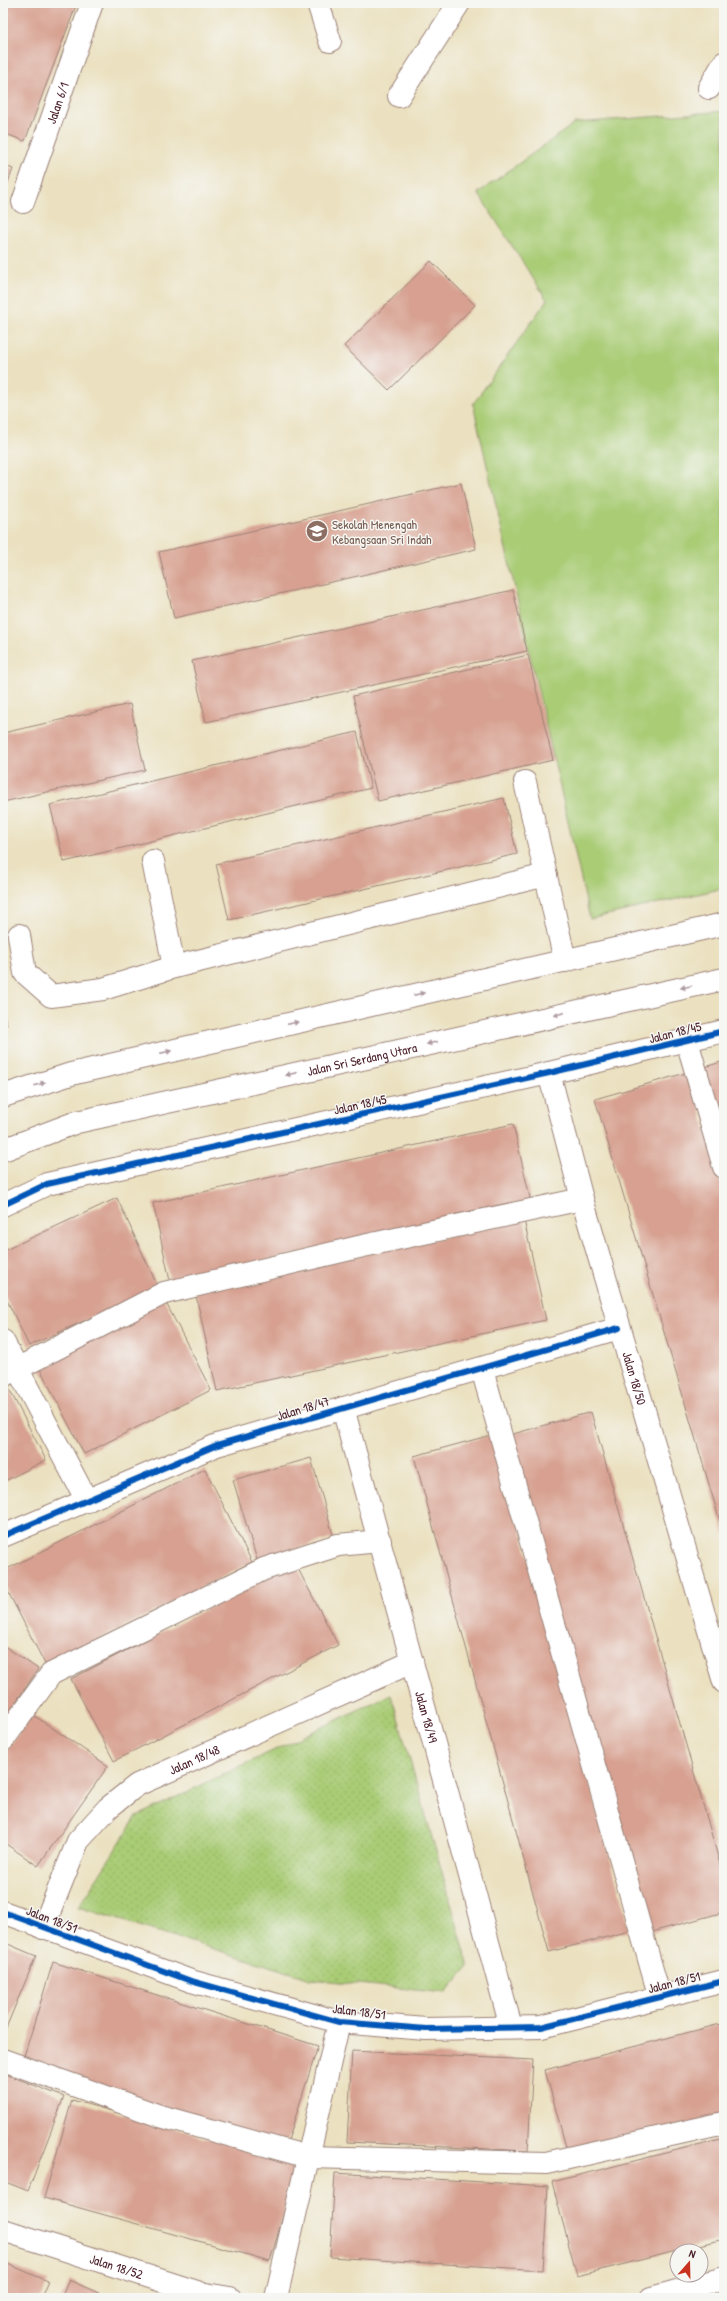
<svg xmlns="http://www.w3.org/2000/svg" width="727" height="2301" viewBox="0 0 727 2301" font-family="'Patrick Hand',sans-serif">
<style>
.green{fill:url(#green-dots);stroke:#7a7650}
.pitch{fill:#a9cc74;stroke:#7a7650}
.building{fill:#d7a090}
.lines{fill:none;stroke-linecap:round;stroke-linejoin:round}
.minor-casing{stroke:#9a8076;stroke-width:24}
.minor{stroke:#fff;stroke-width:22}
.cycleway-casing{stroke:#f6f6f2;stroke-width:8}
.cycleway{stroke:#0057b8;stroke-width:6}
.oneway{fill:#ae9aa0}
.labels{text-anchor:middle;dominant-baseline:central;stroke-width:3;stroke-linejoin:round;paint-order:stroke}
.street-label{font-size:13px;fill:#4a1f2b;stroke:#f6f6f2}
.education-label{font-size:13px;fill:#785e54;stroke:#f6f6f2;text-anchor:start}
</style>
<defs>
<pattern id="green-dots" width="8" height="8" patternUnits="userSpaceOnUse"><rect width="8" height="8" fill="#a9cc74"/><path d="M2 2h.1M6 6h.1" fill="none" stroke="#93af65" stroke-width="1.8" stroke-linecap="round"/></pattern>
</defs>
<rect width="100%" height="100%" fill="#f6f6f2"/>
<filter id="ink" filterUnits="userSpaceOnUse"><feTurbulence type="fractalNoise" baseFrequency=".025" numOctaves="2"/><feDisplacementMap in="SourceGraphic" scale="8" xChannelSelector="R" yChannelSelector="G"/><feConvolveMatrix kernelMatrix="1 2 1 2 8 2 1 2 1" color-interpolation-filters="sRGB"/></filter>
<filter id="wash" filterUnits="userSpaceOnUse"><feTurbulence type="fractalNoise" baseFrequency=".012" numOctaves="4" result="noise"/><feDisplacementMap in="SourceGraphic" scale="16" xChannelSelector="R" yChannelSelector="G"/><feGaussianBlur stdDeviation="0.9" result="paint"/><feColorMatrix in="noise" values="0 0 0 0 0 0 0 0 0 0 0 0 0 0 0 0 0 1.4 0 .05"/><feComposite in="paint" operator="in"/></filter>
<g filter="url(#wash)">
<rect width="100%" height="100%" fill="#ebe1c0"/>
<!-- green -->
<path class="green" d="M 391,1694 L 469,1966 L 445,1993 L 311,1979 L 78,1907 L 137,1816 Z"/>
<!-- pitch -->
<path class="pitch" d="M 724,111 L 724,888 L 590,919 L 473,404 L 547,300 L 478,193 L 575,123 Z"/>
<g id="blocks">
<!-- building -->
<g class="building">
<path d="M 3,3 L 77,3 L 25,141 L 3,133 Z"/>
<path d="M 3,165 L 13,169 L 3,196 Z"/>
<path d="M 431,261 L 475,305 L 389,390 L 344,346 Z"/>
<path d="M 461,483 L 476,549 L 174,618 L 159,552 Z"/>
<path d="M 513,590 L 527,651 L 206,722 L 192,661 Z"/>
<path d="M 528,655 L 553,760 L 378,801 L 353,696 Z"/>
<path d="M 130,704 L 145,770 L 3,802 L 3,733 Z"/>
<path d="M 357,732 L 371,788 L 64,862 L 50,805 Z"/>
<path d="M 504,798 L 517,854 L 229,920 L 216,864 Z"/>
<path d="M 3,1012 L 7,1025 L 3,1026 Z"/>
<path d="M 724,1061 L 724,1141 L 702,1068 Z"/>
<path d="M 689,1072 L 724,1192 L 724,1535 L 595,1099 Z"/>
<path d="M 513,1124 L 531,1202 L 170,1281 L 153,1203 Z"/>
<path d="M 117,1198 L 158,1287 L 29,1346 L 3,1292 L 3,1251 Z"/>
<path d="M 524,1220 L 546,1320 L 217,1391 L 195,1291 Z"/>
<path d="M 164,1299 L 211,1390 L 84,1454 L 37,1363 Z"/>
<path d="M 6,1383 L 46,1460 L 3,1482 L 3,1385 Z"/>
<path d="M 591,1412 L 724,1878 L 724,1912 L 648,1933 L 506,1436 Z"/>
<path d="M 495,1434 L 630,1931 L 549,1952 L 414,1456 Z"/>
<path d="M 311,1458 L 334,1538 L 257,1560 L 233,1480 Z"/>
<path d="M 205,1469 L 252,1562 L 46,1666 L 3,1582 L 3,1571 Z"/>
<path d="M 295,1563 L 338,1645 L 114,1761 L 71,1679 Z"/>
<path d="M 3,1645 L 38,1669 L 3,1721 Z"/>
<path d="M 32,1714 L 108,1766 L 38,1866 L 3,1842 L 3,1756 Z"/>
<path d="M 3,1942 L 36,1956 L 3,2035 Z"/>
<path d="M 53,1962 L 318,2046 L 285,2150 L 21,2066 Z"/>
<path d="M 724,2023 L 724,2117 L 569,2158 L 545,2070 Z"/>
<path d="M 352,2051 L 533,2060 L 528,2151 L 347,2142 Z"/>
<path d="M 3,2073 L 64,2097 L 28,2191 L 3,2181 Z"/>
<path d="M 72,2100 L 298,2163 L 270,2261 L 44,2198 Z"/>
<path d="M 724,2138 L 724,2239 L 577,2276 L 552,2182 Z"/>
<path d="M 335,2173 L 548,2186 L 543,2270 L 330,2257 Z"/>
<path d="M 3,2262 L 48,2281 L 41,2298 L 3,2298 Z"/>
<path d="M 69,2280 L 110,2298 L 61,2298 Z"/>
</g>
</g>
</g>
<g filter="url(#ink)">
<use href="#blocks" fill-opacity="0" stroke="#9a8076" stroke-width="1"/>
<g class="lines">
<!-- minor casing -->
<g class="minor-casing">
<g id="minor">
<path d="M 318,3 L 330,41"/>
<path d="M 709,88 L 724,63"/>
<path d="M 399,96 L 459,3"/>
<path id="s1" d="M 23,202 L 92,3"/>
<path d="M 525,782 L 565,961"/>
<path d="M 153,861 L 174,967"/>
<path d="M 19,935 L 25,973 L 51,996 L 103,989 L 174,967 L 546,875"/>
<path d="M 687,1041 L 724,1167"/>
<path id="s2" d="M 549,1073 L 582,1199 L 724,1682"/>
<path d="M 3,1096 L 71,1074 L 724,924"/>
<path id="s3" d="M 3,1150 L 77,1122 L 724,979"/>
<path d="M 3,1205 L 47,1184 L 549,1073 L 724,1031"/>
<path d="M 3,1341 L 87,1501"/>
<path d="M 482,1369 L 660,1998"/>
<path d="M 3,1376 L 164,1293 L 363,1246 L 582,1199"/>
<path id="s4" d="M 343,1408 L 511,2027"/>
<path d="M 3,1536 L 217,1445 L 619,1328"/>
<path d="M 3,1740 L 51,1674 L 264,1569 L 338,1545 L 380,1541"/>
<path d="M 3,1912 L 191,1981 L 339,2022 L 426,2029 L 541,2027 L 724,1981"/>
<path id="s5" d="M 43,1928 L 78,1841 L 108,1808 L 137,1785 L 412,1662"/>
<path d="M 3,2060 L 160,2116 L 308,2157 L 546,2163 L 724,2123"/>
<path id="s6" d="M 3,2230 L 200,2293 L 230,2298"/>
<path d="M 276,2298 L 339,2022"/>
<path d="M 651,2298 L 724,2278"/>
</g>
</g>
<!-- minor -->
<use href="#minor" class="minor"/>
<!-- cycleway casing -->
<g class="cycleway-casing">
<g id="cycleway">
<path d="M 3,1205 L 47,1184 L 549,1073 L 724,1031"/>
<path d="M 3,1536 L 217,1445 L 619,1328"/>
<path d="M 3,1912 L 191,1981 L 339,2022 L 426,2029 L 541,2027 L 724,1981"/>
</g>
</g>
<!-- cycleway -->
<use href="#cycleway" class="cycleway"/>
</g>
<!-- one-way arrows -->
<defs><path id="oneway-solid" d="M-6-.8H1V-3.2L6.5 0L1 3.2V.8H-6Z"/></defs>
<g class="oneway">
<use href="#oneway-solid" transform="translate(686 987) rotate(168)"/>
<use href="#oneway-solid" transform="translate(419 994) rotate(-13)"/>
<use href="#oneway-solid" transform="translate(559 1014) rotate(167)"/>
<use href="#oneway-solid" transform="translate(293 1023) rotate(-13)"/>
<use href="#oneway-solid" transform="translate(432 1043) rotate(167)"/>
<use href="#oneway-solid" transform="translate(166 1052) rotate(-13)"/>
<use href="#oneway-solid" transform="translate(291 1074) rotate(167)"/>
<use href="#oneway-solid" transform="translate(40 1084) rotate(-18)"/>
</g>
</g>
<!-- icons -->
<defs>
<g id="school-disc" transform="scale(1.15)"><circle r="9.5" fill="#8d6e63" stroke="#f6f6f2"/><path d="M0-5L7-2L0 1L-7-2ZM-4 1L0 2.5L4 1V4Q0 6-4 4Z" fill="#fff"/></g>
</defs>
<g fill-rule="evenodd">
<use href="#school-disc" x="317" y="531"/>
</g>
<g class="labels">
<!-- street labels -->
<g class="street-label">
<text stroke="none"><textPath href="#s1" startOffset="105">Jalan 6/1</textPath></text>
<text transform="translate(675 1032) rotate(-14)">Jalan 18/45</text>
<text stroke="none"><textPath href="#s3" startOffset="371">Jalan Sri Serdang Utara</textPath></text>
<text transform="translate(360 1104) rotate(-12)">Jalan 18/45</text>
<text stroke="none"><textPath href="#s2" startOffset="317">Jalan 18/50</textPath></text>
<text transform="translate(303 1408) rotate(-17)">Jalan 18/47</text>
<text stroke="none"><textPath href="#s4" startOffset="320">Jalan 18/49</textPath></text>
<text stroke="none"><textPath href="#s5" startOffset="238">Jalan 18/48</textPath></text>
<text transform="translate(52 1919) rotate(21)">Jalan 18/51</text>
<text transform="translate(674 1982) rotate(-14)">Jalan 18/51</text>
<text transform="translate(359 2011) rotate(7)">Jalan 18/51</text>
<text stroke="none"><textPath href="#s6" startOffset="119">Jalan 18/52</textPath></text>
</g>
<!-- education labels -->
<g class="education-label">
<text x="332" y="524">Sekolah Menengah<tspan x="332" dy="15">Kebangsaan Sri Indah</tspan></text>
</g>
</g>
<!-- margin -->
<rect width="727" height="2301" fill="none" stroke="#f6f6f2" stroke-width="16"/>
<!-- north arrow -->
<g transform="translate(689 2263) rotate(20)"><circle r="19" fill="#f6f6f2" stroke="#b1a0a2"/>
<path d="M0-3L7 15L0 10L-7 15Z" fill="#c8321e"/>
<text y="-6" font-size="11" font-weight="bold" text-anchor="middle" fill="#4a1f2b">N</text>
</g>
</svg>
